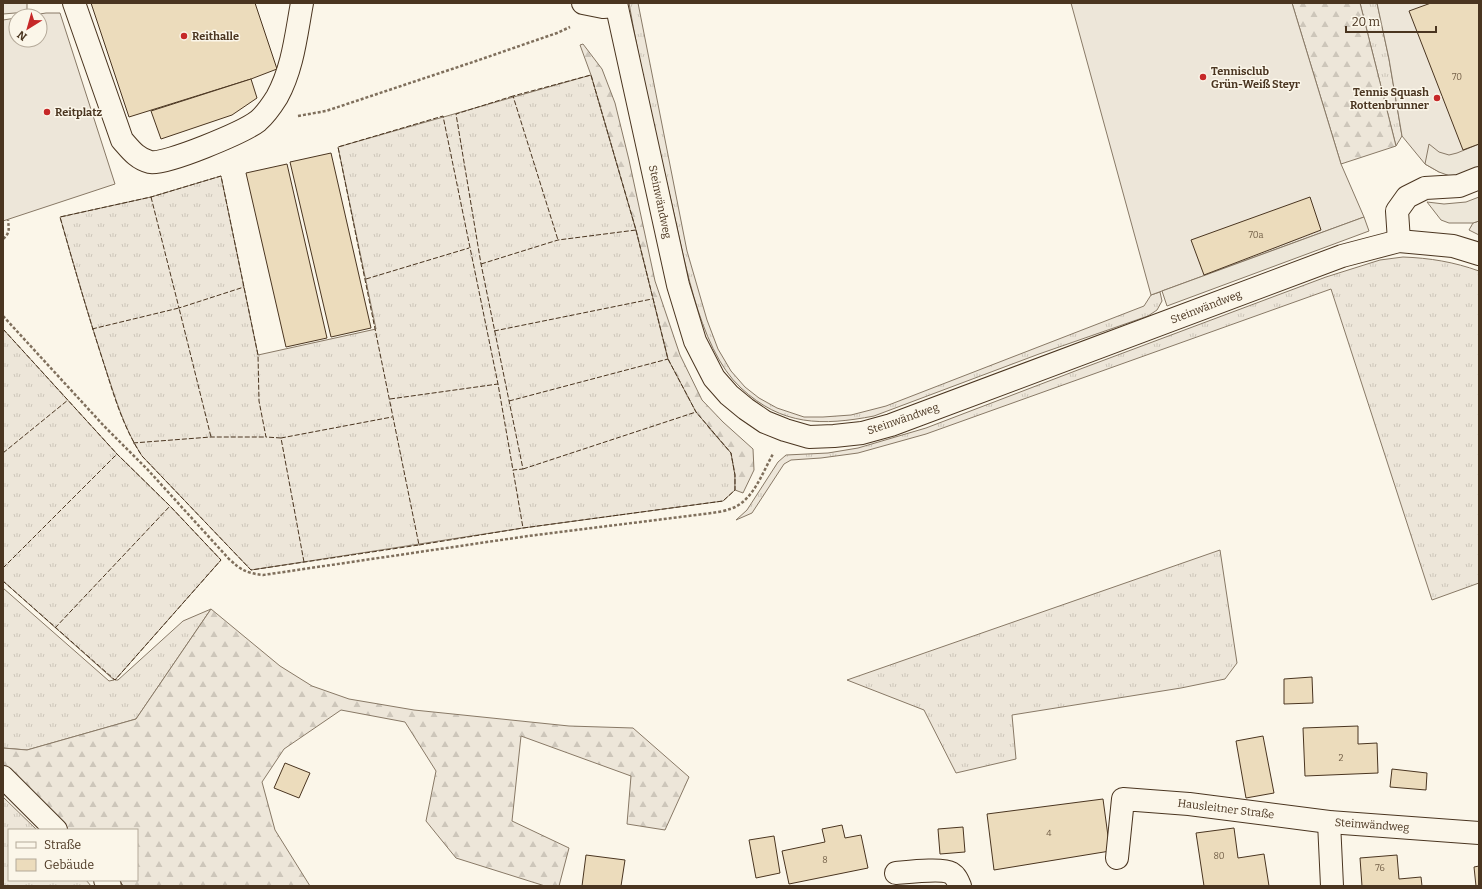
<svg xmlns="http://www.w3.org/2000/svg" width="1482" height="889" viewBox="0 0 1482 889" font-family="Bitter,serif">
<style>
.grass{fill:url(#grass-tufts);stroke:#887966}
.forest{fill:url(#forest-firs);stroke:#887966}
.pitch{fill:#ede6d9;stroke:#887966}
.parking{fill:#ede7d9;stroke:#887966}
.building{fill:#ecdcbc;stroke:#4a3520}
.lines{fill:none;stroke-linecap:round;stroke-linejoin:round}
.minor-casing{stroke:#4a3520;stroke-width:24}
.path{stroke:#7f6f5c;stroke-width:2.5;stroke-dasharray:3 2;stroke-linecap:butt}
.minor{stroke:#fbf6e9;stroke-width:22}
.fence{stroke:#4a3520;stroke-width:1;stroke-dasharray:5 2;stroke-linecap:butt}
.poi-dot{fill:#c62828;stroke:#fbf6e9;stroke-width:1.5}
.labels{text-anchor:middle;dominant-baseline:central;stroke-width:3;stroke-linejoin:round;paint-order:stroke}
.number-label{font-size:9px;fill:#725f47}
.poi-label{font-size:11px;font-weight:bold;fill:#4a3520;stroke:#fbf6e9;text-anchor:start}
.street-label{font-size:11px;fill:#4a3520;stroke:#fbf6e9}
</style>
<defs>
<pattern id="grass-tufts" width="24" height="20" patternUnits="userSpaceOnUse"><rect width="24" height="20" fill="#ede6d9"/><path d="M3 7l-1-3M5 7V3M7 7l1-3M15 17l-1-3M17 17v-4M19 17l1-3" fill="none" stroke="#cdc6ba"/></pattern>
<pattern id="forest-firs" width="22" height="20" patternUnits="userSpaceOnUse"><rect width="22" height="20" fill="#ede6d9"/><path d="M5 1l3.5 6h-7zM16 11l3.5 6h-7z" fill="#cdc6ba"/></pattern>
</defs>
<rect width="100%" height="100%" fill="#fbf6e9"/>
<!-- grass -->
<g class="grass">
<path d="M 629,3 L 638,3 L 687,251 L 707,320 L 718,349 L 731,371 L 745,387 L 759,398 L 777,408 L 804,417 L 823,417 L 851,415 L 886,406 L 1144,306 L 1151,295 L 1160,292 L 1162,301 L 1157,310 L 1148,316 L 1039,354 L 874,416 C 822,426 782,426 741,388 C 697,348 683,249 669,192 C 654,130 640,66 629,3 Z"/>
<path d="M 1360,3 L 1377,3 L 1389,59 L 1402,136 L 1396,146 Z"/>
<path d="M 591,75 L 636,230 L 668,359 L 709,428 L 731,453 L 735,475 L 735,490 L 723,501 L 523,528 L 251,570 L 142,456 C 123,427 115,396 104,364 C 88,315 74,266 60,217 L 151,197 L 221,176 L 258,355 L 376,329 L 338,147 Z"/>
<path d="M 1479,221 L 1479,235 L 1469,230 L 1473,223 Z"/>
<path d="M 1403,257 C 1430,258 1454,262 1479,271 L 1479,583 L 1432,600 L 1331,289 L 926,434 L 858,453 L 821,458 L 791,460 L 784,464 L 752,513 L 736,520 L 747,510 L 778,462 L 786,455 L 828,453 L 858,448 L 926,428 L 1083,368 L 1326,277 L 1380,260 Z"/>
<path d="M 3,329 L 117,454 L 170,506 L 221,560 L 115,680 L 118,680 L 183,621 L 211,609 L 136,719 L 27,750 L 3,748 L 3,588 L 109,681 L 114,680 L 3,581 Z"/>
<path d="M 1220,550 L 1237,663 L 1225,679 L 1181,688 L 1012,715 L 1016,759 L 956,773 L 924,710 L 847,680 Z"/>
<path d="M 3,797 L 37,830 L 9,830 L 9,880 L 86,880 L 91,886 L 3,886 Z"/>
</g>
<!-- forest -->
<g class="forest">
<path d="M 1292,3 L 1360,3 L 1396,146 L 1341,164 Z"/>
<path d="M 583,44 L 602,69 L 615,103 L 629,160 L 655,281 L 680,355 L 702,400 L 723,422 L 753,449 L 754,470 L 743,493 L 735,490 L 735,475 L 731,453 L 696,412 L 668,359 L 636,230 L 591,75 L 580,45 Z"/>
<path d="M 211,609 L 280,666 L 312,686 L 349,699 L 414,710 L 569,726 L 633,728 L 689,777 L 665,830 L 627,824 L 631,776 L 521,736 L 512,821 L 569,848 L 559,886 L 545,886 L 456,858 L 426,821 L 436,771 L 405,722 L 341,710 L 284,749 L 262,782 L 275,830 L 310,886 L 124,886 L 118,880 L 137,880 L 137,830 L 68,830 L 3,765 L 3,748 L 27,750 L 136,719 Z"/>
</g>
<!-- pitch -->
<g class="pitch">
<path d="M 3,3 L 27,3 L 27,12 L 3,14 Z"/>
<path d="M 1071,3 L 1292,3 L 1341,164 L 1364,217 L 1151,295 Z"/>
<path d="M 1377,3 L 1479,3 L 1479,169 L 1439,172 L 1425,164 L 1402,136 L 1389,59 Z"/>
<path d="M 46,13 L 60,13 L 115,184 L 3,221 L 3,20 L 16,18 L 16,40 L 40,40 L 40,16 L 27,16 Z"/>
</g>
<!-- parking -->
<g class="parking">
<path d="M 1429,144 L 1439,152 L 1449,155 L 1457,153 L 1479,144 L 1479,169 L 1467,174 L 1450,176 L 1439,172 L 1425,164 Z"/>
<path d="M 1479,197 L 1479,221 L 1473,223 L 1449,223 L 1441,220 L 1427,202 L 1444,204 L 1466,202 Z"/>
<path d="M 1364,217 L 1369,231 L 1167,306 L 1162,291 Z"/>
</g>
<!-- building -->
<g class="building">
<path d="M 91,3 L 255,3 L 277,69 L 251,79 L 129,117 Z"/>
<path d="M 1431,3 L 1479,3 L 1479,144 L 1463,150 L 1409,11 Z"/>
<path d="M 251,79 L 257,98 L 232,115 L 161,139 L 151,111 Z"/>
<path d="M 331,153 L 371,328 L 331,337 L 290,162 Z"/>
<path d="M 287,164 L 327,338 L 286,347 L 246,173 Z"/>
<path d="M 1310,197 L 1321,230 L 1204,275 L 1191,240 Z"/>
<path d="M 1312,677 L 1313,703 L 1284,704 L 1284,679 Z"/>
<path d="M 1358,726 L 1358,744 L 1377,743 L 1378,773 L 1305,776 L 1303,728 Z"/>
<path d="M 1263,736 L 1274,793 L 1246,798 L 1236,741 Z"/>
<path d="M 285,763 L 310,773 L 299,798 L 274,788 Z"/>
<path d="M 1392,769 L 1427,773 L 1426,790 L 1390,787 Z"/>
<path d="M 1103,799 L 1110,851 L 994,870 L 987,814 Z"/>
<path d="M 842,825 L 845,838 L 861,835 L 868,868 L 789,884 L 782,851 L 825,842 L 822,829 Z"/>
<path d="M 963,827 L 965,852 L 940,854 L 938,829 Z"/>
<path d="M 1234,828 L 1238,858 L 1264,854 L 1269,886 L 1204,886 L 1196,833 Z"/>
<path d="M 774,836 L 780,873 L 756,878 L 749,840 Z"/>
<path d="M 586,855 L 625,860 L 621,886 L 582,886 Z"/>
<path d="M 1397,855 L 1399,879 L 1421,877 L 1422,886 L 1362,886 L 1360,858 Z"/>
<path d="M 1479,866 L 1479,886 L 1476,886 L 1474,867 Z"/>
</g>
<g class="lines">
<!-- minor casing -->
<g class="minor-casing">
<g id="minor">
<path d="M 74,3 L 122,140 C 130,149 137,159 150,162 C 166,165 244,132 258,121 C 265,115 272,105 277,97 C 293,68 296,35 302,3"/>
<path d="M 583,3 L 603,7 L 616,6"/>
<path d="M 616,3 L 678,285 L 695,341 L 714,378 L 729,395 L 746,409 L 765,422 L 785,430 L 809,437 L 834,436 L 862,433 L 891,425 L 1342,256 L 1399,241 L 1453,246 L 1479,254"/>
<path d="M 1399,241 L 1397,211 L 1407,197 L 1425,188 L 1459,186 L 1479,178"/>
<path d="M 3,777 L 56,830"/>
<path d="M 1329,822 L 1332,886"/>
<path d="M 1117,858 L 1123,799 L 1189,804 L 1329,822 L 1479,833"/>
<path d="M 896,873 C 908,872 942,868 951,873 C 956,876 958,881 960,886"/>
<path d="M 105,880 L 110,886"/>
</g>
</g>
<!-- path -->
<g class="path">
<path d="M 298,116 L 326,111 L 473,62 L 557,33 L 570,27"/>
<path d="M 3,239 C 10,233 9,229 8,220"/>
<path d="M 3,316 L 104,426 L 148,470 L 229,559 C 241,570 246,573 263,575 L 528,536 L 712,513 C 718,512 725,511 730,509 C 753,502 762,473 773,454"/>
</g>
<!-- minor -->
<use href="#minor" class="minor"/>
<!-- fence -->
<g class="fence">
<path d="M 513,96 L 456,114 L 481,264 L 523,469 L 513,470 L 523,528 L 723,501 L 735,490 L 735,475 L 731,453 L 696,412 L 668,359 L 636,230 L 591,75 L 513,96 L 558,240"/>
<path d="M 151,197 L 179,308 L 244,287"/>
<path d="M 481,264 L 558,240 L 636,230"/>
<path d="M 366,279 L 469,248"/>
<path d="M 3,329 L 117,454 L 170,506 L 221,560 L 115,680 L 3,581"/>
<path d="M 92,329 L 179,308 L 211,437"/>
<path d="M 494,331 L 652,299"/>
<path d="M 390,399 L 498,384"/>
<path d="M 509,401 L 668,359"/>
<path d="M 281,438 L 266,437 L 259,401 L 258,355 L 221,176 L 151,197 L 60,217 C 74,266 88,315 104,364 C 114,396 123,427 142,456 L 251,570 L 419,545 L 338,147 L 443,116 L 498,384 L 513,470"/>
<path d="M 133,443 L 211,437 L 266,437"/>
<path d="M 3,453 L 68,400"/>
<path d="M 523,469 L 696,412"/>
<path d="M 419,545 L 523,528"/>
<path d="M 304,562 L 281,438 L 392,417"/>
<path d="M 3,568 L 117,454"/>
<path d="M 55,628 L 170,506"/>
</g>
</g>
<!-- markers -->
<g class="poi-dot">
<circle cx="184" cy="36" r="4"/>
<circle cx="1203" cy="77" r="4"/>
<circle cx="1437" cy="98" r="4"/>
<circle cx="47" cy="112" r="4"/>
</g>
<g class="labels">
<!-- number labels -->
<g class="number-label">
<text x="1457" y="77">70</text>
<text x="1256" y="235">70a</text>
<text x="1341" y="758">2</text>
<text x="1049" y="833">4</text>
<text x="1219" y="856">80</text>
<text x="825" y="860">8</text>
<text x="1380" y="868">76</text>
</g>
<!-- poi labels -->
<g class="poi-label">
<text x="192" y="36">Reithalle</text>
<text x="1211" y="71">Tennisclub<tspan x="1211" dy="13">Grün-Weiß Steyr</tspan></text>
<text x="1429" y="92" text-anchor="end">Tennis Squash<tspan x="1429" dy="13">Rottenbrunner</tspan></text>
<text x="55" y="112">Reitplatz</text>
</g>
<!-- street labels -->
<g class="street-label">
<text transform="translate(660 202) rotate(78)">Steinwändweg</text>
<text transform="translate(1206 307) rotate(-21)">Steinwändweg</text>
<text transform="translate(903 419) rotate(-19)">Steinwändweg</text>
<text transform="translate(1226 809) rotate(7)">Hausleitner Straße</text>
<text transform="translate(1372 825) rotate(4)">Steinwändweg</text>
</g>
</g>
<!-- border -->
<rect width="1482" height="889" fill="none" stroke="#4a3520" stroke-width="8"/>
<!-- legend -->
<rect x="8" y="829" width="130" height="52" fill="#fbf6e9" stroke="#b4a999"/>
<rect x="16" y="842" width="20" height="6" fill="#fbf6e9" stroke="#b4a999"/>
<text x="44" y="849" font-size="12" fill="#4a3520">Straße</text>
<rect x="16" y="859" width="20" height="12" fill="#ecdcbc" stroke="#b4a999"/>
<text x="44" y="869" font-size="12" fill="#4a3520">Gebäude</text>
<!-- north arrow -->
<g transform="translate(28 28) rotate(217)"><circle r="19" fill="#fbf6e9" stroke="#b4a999"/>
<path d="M0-3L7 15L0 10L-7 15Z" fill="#c62828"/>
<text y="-6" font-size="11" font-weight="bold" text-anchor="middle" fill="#4a3520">N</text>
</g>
<!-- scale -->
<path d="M1346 26v6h90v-6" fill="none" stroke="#4a3520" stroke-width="2"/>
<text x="1352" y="26" font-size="12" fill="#4a3520" stroke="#fbf6e9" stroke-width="3" paint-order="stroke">20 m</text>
</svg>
